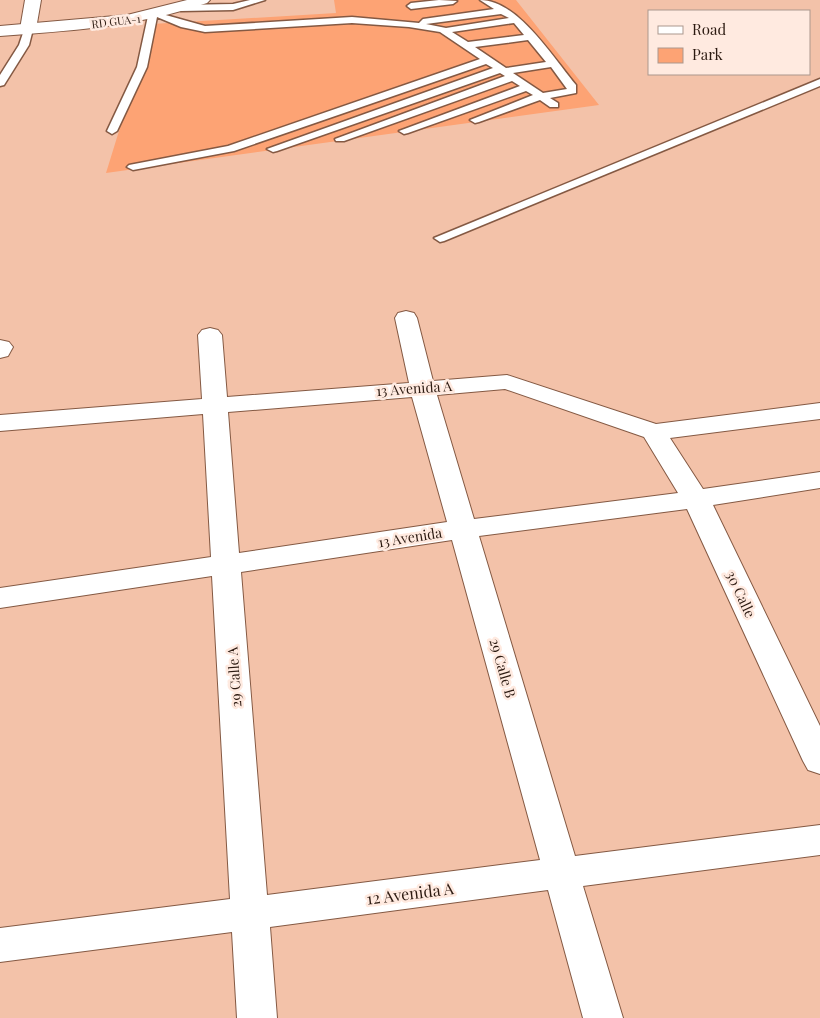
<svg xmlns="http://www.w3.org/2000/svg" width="820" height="1018" viewBox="0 0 820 1018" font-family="'Playfair Display',serif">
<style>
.green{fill:#fda374}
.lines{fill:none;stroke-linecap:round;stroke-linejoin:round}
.service-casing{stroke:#845943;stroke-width:3}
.minor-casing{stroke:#845943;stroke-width:2}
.primary-casing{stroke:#845943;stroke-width:2}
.service{fill:#fff;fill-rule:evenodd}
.minor{fill:#fff;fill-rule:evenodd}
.primary{fill:#fff;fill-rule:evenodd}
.labels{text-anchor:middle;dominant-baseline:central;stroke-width:5;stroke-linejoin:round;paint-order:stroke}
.far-street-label{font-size:11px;fill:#2c1a11;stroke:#ffeae0}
.street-label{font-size:14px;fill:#2c1a11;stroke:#ffeae0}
.near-street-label{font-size:16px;fill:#2c1a11;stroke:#ffeae0}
</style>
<rect width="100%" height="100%" fill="#f3c2a9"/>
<!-- green -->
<path class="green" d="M 334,0 L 516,0 L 599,105 L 106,173 L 152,24 L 336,13 Z"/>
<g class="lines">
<!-- service casing -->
<g class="service-casing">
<g id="service">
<path d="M 250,0 L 265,0 L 233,10 L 181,11 L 176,8 L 181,5 L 233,4 Z"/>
<path d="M 439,0 L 457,1 L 453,4 L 411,9 L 407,6 L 411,3 Z"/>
<path d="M 480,0 C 518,0 553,58 576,85 L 576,93 L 550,98 L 558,103 L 558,107 L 550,107 L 540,100 L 479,122 L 475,123 L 470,120 L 533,95 L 526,91 L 408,133 L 404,134 L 399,131 L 520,86 L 512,81 L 344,141 L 336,141 L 335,139 L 505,76 L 500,73 L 277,151 L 273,152 L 267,149 L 493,68 L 486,64 L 234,151 L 133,170 L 127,167 L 129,165 L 228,146 L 480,59 L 440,32 L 409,27 L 352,23 L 205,32 L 181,27 L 157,17 L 147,67 L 117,131 L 112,134 L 107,131 L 137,67 L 148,16 L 155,12 L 205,26 L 352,17 L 419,23 L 423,19 L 494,9 ZM 501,14 L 509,18 L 446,28 L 426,24 ZM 514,23 L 524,35 L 468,42 L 452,32 ZM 528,40 L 546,62 L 506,68 L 475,47 ZM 551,67 L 567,89 L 543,93 L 513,73 Z"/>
<path d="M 25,27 L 33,29 L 29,45 L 4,85 L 0,86 L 0,75 L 19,45 Z"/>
<path d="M 820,79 L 820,86 L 444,241 L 440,242 L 434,238 Z"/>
</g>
</g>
<!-- minor casing -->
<g class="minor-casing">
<g id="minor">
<path d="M 25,0 L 41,0 L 36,29 L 28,34 L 20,29 Z"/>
<path d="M 406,311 L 414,313 L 417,318 L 433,381 L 507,375 L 656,424 L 820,403 L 820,419 L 670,438 L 703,489 L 820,472 L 820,488 L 713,505 L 820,726 L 820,774 L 808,770 L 803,761 L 687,509 L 479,536 L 575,856 L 820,825 L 820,855 L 583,886 L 623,1018 L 583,1018 L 548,890 L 270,927 L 277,1018 L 237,1018 L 232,932 L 0,962 L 0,928 L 230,899 L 212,576 L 0,608 L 0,588 L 211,557 L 203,414 L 0,431 L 0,415 L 202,399 L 198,335 L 202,330 L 210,328 L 218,330 L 222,335 L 227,397 L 409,383 L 395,318 L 398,313 ZM 505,389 L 644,437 L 678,493 L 474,519 L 437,395 ZM 412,397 L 447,522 L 239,553 L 228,412 ZM 452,540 L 540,860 L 267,895 L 241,572 Z"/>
<path d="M 0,340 L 9,342 L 13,347 L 8,356 L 0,358 Z"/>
</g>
</g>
<!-- primary casing -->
<g class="primary-casing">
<path id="primary" d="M 187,0 L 210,0 L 207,3 C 140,26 71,31 0,36 L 0,26 L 127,15 Z"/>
</g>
<!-- service -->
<use href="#service" class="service"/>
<!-- minor -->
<use href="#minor" class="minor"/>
<!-- primary -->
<use href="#primary" class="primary"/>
</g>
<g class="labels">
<!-- far-street labels -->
<g class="far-street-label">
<text transform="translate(116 21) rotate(-7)">RD GUA-1</text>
</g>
<!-- street labels -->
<g class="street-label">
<text transform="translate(414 388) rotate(-4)">13 Avenida A</text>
<text transform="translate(410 537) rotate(-9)">13 Avenida</text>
<text transform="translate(741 594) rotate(65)">30 Calle</text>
<text transform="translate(503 668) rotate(74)">29 Calle B</text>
<text transform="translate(234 677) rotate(-94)">29 Calle A</text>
</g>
<!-- near-street labels -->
<g class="near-street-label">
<text transform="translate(410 893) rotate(-7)">12 Avenida A</text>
</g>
</g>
<!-- legend -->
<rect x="648" y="10" width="162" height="65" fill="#ffeae0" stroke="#ab978d"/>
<rect x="658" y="26" width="25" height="8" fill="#ffffff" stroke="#ab978d"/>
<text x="692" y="35" font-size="15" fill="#2c1a11">Road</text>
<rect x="658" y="48" width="25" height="15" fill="#fda374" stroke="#ab978d"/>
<text x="692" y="60" font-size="15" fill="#2c1a11">Park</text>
</svg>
